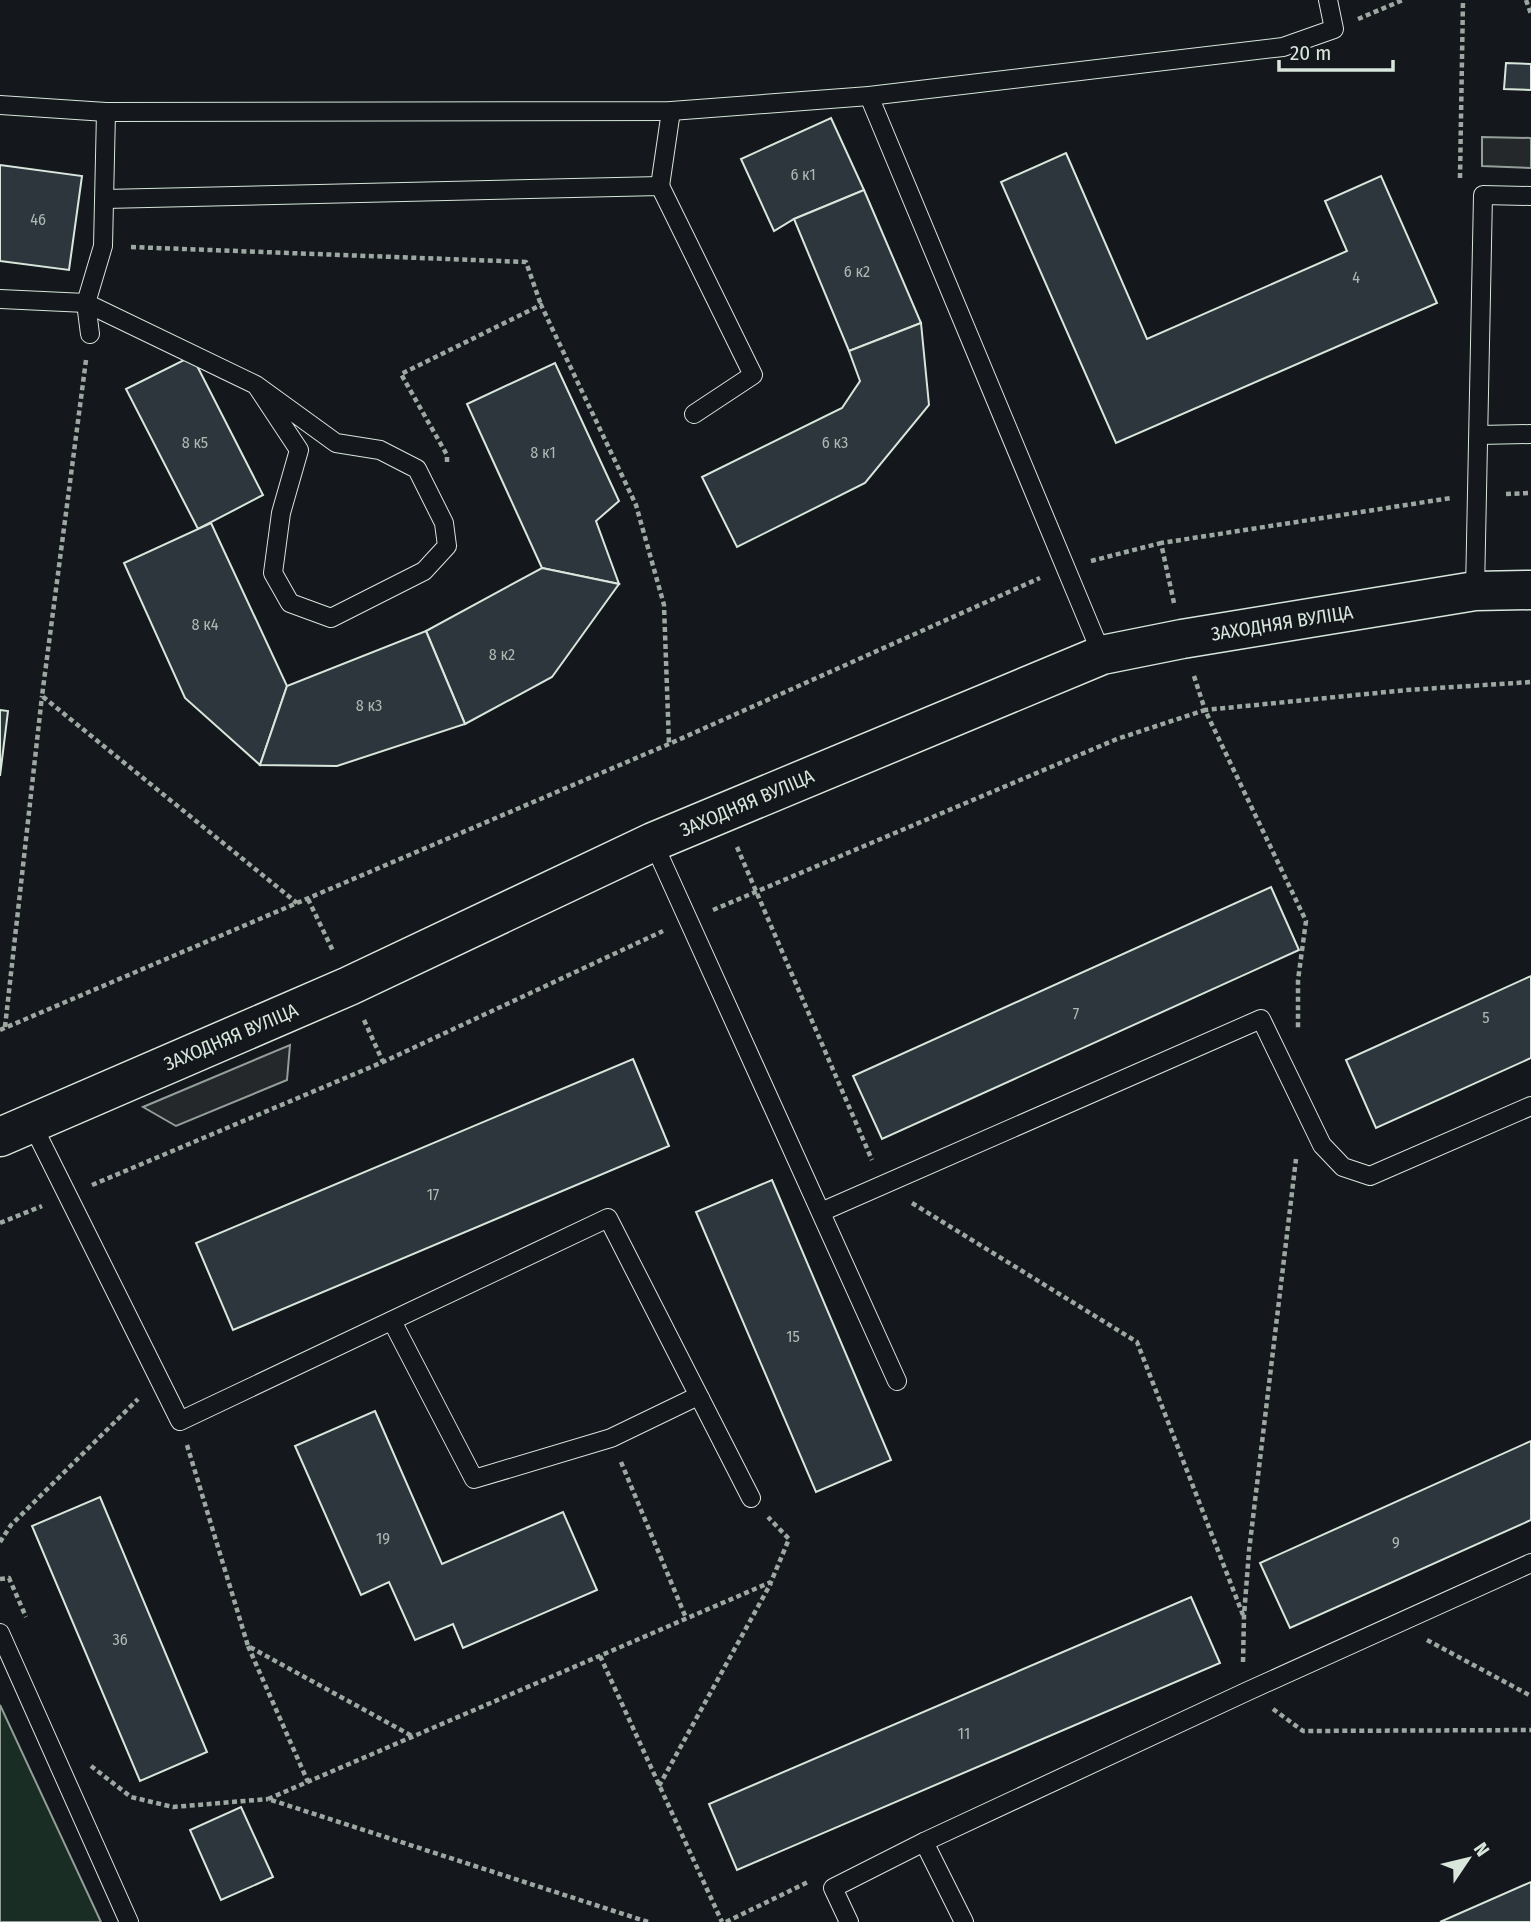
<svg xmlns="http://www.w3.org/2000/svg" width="1531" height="1922" viewBox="0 0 1531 1922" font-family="'Fira Sans Condensed',sans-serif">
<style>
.green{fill:#1a2d24;stroke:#939e99;stroke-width:2}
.parking{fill:#24282b;stroke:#939e99;stroke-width:2}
.building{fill:#2c363c;stroke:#d8e6dc;stroke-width:2}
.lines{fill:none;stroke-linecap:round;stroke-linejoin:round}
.lane-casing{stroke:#d8e6dc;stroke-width:20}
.secondary-casing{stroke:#d8e6dc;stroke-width:41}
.path{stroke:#9da8a2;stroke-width:4.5;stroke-dasharray:5 3.5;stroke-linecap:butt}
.lane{stroke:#14181c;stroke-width:18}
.secondary{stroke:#14181c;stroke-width:38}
.labels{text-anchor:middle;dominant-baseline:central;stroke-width:5;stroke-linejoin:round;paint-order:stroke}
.number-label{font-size:16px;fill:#adbab4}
.street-label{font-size:19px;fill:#d8e6dc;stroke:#14181c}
</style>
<rect width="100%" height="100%" fill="#14181c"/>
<!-- green -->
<path class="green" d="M 0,1705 L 101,1922 L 0,1922 Z"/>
<!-- parking -->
<g class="parking">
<path d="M 1482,137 L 1531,138 L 1531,168 L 1482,166 Z"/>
<path d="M 290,1045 L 287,1080 L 176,1126 L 143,1107 Z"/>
</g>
<!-- building -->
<g class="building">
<path d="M 1506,63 L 1531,64 L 1531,90 L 1504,89 Z"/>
<path d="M 831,118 L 864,190 L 794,219 L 774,231 L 741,159 Z"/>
<path d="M 1066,153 L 1147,339 L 1347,251 L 1325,201 L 1381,176 L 1437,303 L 1116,443 L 1001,182 Z"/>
<path d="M 0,165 L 82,176 L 69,270 L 0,261 Z"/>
<path d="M 864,190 L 921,323 L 849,351 L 794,219 Z"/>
<path d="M 921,323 L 929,405 L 865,483 L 737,547 L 702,477 L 842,408 L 860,381 L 849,351 Z"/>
<path d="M 192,356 L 263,495 L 198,529 L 126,389 Z"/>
<path d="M 555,363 L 619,501 L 596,521 L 619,584 L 542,568 L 467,404 Z"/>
<path d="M 211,523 L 287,686 L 260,765 L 185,698 L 124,563 Z"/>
<path d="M 542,568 L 619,584 L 552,677 L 465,724 L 426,631 Z"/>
<path d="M 426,631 L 465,724 L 337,766 L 260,765 L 287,686 Z"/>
<path d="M 0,710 L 8,711 L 0,776 Z"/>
<path d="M 1271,887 L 1299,950 L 882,1139 L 853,1076 Z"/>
<path d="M 1531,976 L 1531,1058 L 1376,1128 L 1346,1060 Z"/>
<path d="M 633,1059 L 669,1146 L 233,1330 L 196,1243 Z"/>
<path d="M 772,1180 L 891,1460 L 816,1492 L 696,1212 Z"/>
<path d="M 375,1411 L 442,1564 L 563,1512 L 597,1590 L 463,1648 L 453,1624 L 415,1640 L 389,1582 L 361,1595 L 295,1446 Z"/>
<path d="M 1531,1441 L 1531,1520 L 1290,1628 L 1260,1563 Z"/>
<path d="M 100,1497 L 207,1752 L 140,1781 L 32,1526 Z"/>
<path d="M 1191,1597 L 1220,1663 L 737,1870 L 709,1804 Z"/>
<path d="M 241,1807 L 273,1877 L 221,1900 L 190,1830 Z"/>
<path d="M 1531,1882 L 1531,1922 L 1440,1922 Z"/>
</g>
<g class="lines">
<!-- lane casing -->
<g class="lane-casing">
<g id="lane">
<path d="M 869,96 L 1102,655"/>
<path d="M 0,105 L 106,112 L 671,111 L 869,96 L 1283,47 L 1334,29 L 1328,0"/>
<path d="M 660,186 L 671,111"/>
<path d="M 105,199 L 660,186 L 753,375 L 694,414"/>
<path d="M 0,299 L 86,303 L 256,385 L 336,443 L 380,450 L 417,469 L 444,523 L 447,546 L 424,571 L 331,618 L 290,603 L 273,573 L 281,513 L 299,450 L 256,385"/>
<path d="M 90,334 L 86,303 L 103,246 L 106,112"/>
<path d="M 1479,435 L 1531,434"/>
<path d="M 1475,591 L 1483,195 L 1531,196"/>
<path d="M 653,842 L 897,1381"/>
<path d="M 32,1124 L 180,1421 L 608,1218 L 751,1498"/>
<path d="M 821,1212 L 1261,1019 L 1322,1145 L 1343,1167 L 1370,1176 L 1531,1106"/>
<path d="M 392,1321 L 474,1479 L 611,1438 L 698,1396 L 700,1398"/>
<path d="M 0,1633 L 129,1922"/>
<path d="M 849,1922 L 833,1888 L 924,1842"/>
<path d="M 964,1922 L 924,1842 L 1248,1691 L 1531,1563"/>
</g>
</g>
<!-- secondary casing -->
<g class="secondary-casing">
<path id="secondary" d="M 0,1137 L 349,986 L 653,842 L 1102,655 L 1182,639 L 1475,591 L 1531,590"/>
</g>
<!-- path -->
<g class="path">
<path d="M 1526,0 L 1531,14"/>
<path d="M 1358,19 L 1403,0"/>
<path d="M 1460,178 L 1463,0"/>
<path d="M 131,247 L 526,262 L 541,305"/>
<path d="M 86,360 L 42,696 L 297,903"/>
<path d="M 447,462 L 447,455 L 401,374 L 541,305 L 636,505 L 664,605 L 669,744"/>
<path d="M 1506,494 L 1531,493"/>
<path d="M 1091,561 L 1161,543"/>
<path d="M 1174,603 L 1161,543 L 1451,498"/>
<path d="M 1194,676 L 1205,710 L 1407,690 L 1531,682"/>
<path d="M 737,847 L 872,1160"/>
<path d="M 308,899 L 333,951"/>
<path d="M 713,910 L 1117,739 L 1205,710 L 1306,921 L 1298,980 L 1298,1028"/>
<path d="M 364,1020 L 383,1062"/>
<path d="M 5,1027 L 42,696"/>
<path d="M 0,1030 L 669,744 L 1040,578"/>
<path d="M 92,1185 L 383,1062 L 663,931"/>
<path d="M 912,1203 L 1137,1342 L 1243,1615"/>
<path d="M 0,1223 L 42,1206"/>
<path d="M 187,1445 L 248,1646 L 412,1736"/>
<path d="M 621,1462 L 686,1618"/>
<path d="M 0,1542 L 11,1525 L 138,1399"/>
<path d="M 0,1579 L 9,1578 L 26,1617"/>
<path d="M 1427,1640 L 1531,1696"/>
<path d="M 248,1646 L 308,1782"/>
<path d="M 600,1656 L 722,1922"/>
<path d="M 1243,1662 L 1244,1616 L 1249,1551 L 1296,1159"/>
<path d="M 1273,1709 L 1303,1731 L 1531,1730"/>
<path d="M 91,1766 L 131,1797 L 173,1807 L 268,1799"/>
<path d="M 659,1786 L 771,1583"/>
<path d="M 648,1922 L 268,1799 L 771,1582 L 789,1539 L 768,1517"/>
<path d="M 726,1922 L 808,1882"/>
</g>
<!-- lane -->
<use href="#lane" class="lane"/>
<!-- secondary -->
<use href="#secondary" class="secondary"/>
</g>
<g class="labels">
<!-- number labels -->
<g class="number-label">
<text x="803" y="174">6 к1</text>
<text x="38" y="219">46</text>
<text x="857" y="271">6 к2</text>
<text x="1356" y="277">4</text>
<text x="195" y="442">8 к5</text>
<text x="835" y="442">6 к3</text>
<text x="543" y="452">8 к1</text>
<text x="205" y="624">8 к4</text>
<text x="502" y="654">8 к2</text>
<text x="369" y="705">8 к3</text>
<text x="1076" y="1013">7</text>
<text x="1486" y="1017">5</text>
<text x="433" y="1194">17</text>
<text x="793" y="1336">15</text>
<text x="383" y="1538">19</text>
<text x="1396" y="1542">9</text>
<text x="120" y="1639">36</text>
<text x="964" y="1733">11</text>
</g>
<!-- street labels -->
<g class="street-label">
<text transform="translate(1282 623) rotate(-9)">ЗАХОДНЯЯ ВУЛІЦА</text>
<text transform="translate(747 803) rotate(-23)">ЗАХОДНЯЯ ВУЛІЦА</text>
<text transform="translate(231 1037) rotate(-23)">ЗАХОДНЯЯ ВУЛІЦА</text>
</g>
</g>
<!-- north arrow -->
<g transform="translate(1468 1859) rotate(55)" stroke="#14181c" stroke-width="5" paint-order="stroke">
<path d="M0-5L12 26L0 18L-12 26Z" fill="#d8e6dc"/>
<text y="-10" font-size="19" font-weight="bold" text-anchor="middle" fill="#d8e6dc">N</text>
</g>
<!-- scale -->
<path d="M1279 60v10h114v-10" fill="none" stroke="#d8e6dc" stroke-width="3.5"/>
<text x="1290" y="60" font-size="21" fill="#d8e6dc" stroke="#14181c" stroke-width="5" paint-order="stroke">20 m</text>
</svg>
